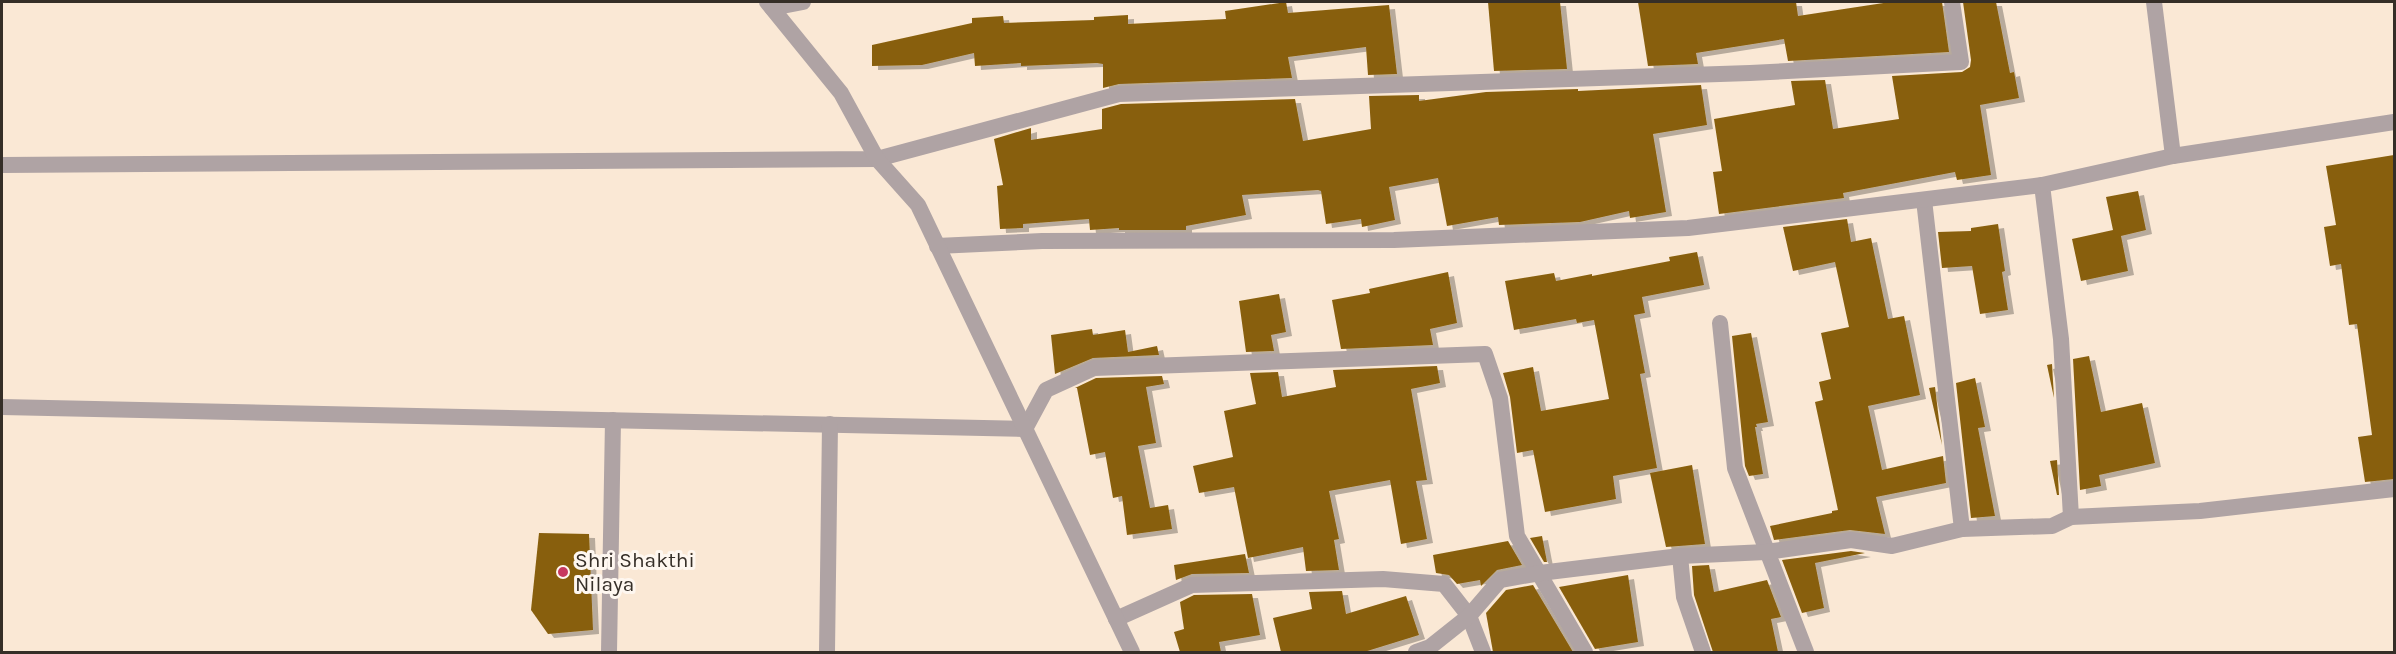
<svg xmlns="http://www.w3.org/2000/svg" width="2396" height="654" viewBox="0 0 2396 654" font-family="Karla,sans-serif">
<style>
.building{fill:#885f0b;filter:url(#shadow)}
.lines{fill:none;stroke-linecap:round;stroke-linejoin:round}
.minor{stroke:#afa3a4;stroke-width:16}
.tertiary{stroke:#afa3a4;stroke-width:16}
.poi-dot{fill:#c7385f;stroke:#fef7f0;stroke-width:2}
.labels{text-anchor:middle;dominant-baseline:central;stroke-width:6;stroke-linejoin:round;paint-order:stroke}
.poi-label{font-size:21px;fill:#352e27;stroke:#fef7f0;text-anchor:start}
</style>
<defs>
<filter id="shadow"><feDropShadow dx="6" dy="4" stdDeviation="0" flood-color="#0004"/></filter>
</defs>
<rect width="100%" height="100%" fill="#fae8d5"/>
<!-- building -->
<g class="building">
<path d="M 1286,2 L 1288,13 L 1389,5 L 1397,74 L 1368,75 L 1366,47 L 1288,57 L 1292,78 L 1119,84 L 1103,88 L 1103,64 L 1097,63 L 1021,66 L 1021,63 L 975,66 L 974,53 L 922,65 L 872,66 L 872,45 L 972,23 L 972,18 L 1003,16 L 1004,23 L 1094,20 L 1094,17 L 1128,15 L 1128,24 L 1226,19 L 1225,11 Z"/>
<path d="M 1488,2 L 1560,2 L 1567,69 L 1494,71 Z"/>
<path d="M 1638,2 L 1796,2 L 1798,16 L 1890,2 L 1942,2 L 1949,52 L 1788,61 L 1784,39 L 1696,53 L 1698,64 L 1648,66 Z"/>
<path d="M 1963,2 L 1996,2 L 2010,73 L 2014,72 L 2019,98 L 1980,105 L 1991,175 L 1957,180 L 1955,172 L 1843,193 L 1844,198 L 1719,214 L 1713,172 L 1722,171 L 1714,119 L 1795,105 L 1791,81 L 1825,80 L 1833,129 L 1899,119 L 1892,76 L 1962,72 L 1970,67 L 1971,60 Z"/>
<path d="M 1701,85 L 1707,125 L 1653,134 L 1666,212 L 1630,218 L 1629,211 L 1580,222 L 1499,225 L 1498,217 L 1447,226 L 1438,178 L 1389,187 L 1395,220 L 1362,227 L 1361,219 L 1326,224 L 1321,191 L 1318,190 L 1242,195 L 1246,215 L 1186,226 L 1186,230 L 1119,230 L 1119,228 L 1090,230 L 1089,219 L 1023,224 L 1023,228 L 1000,229 L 997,186 L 1003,185 L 994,139 L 1031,128 L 1031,140 L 1102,129 L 1102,109 L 1121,104 L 1295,99 L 1303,141 L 1371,129 L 1369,96 L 1419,95 L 1419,101 L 1486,92 L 1578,89 L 1578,91 Z"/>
<path d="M 2394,155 L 2394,479 L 2365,482 L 2358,437 L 2372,435 L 2357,324 L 2349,325 L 2341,264 L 2330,266 L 2324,227 L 2336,225 L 2326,166 Z"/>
<path d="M 2138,191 L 2146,230 L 2121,236 L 2128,271 L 2081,281 L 2072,239 L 2113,230 L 2106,197 Z"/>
<path d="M 1847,219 L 1851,242 L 1871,238 L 1888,319 L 1904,316 L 1920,395 L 1868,406 L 1882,470 L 1943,456 L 1946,483 L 1876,497 L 1885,534 L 1850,530 L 1774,540 L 1770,526 L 1832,513 L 1832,511 L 1838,510 L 1815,402 L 1823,400 L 1819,382 L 1831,379 L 1821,333 L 1849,327 L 1835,262 L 1793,271 L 1783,227 Z"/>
<path d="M 1998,224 L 2005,271 L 2002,272 L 2008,310 L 1980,314 L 1972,266 L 1942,268 L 1938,232 L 1971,231 L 1971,228 Z"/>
<path d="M 1697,252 L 1704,285 L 1642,297 L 1645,313 L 1634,315 L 1645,373 L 1640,374 L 1657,468 L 1613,476 L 1616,499 L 1545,512 L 1533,450 L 1517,453 L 1510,397 L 1503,373 L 1533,367 L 1541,411 L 1609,399 L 1594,320 L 1577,323 L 1576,319 L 1514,330 L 1505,281 L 1554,273 L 1556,281 L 1592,274 L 1592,276 L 1670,261 L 1669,257 Z"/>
<path d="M 1448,272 L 1457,323 L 1430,329 L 1433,345 L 1341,349 L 1332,300 L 1370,293 L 1369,289 Z"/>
<path d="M 1279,294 L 1286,332 L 1271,335 L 1274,351 L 1246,352 L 1239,301 Z"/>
<path d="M 1092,329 L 1093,335 L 1125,330 L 1128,352 L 1157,346 L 1159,355 L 1093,358 L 1055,374 L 1051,335 Z"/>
<path d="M 1751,333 L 1768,422 L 1756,424 L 1757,427 L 1755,427 L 1763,474 L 1749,476 L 1745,466 L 1732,336 Z"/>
<path d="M 2089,356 L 2101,412 L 2142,403 L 2155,463 L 2099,475 L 2101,486 L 2080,490 L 2073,359 Z"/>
<path d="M 2052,364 L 2054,398 L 2047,365 Z"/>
<path d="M 1437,366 L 1440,383 L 1411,389 L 1427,480 L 1416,481 L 1427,539 L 1401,544 L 1390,480 L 1329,491 L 1339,539 L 1334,540 L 1339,570 L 1306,571 L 1303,547 L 1248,558 L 1234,487 L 1199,493 L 1193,466 L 1233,457 L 1224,411 L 1256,404 L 1250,373 L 1278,372 L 1282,397 L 1336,387 L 1333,370 Z"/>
<path d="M 1162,376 L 1164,384 L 1146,387 L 1156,443 L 1138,446 L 1150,508 L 1168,505 L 1172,529 L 1127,535 L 1122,496 L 1113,498 L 1105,452 L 1090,455 L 1077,388 L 1075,388 L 1096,378 Z"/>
<path d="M 1975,378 L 1985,427 L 1978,428 L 1995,516 L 1971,518 L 1956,383 Z"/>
<path d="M 1935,387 L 1942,445 L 1929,388 Z"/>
<path d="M 2057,460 L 2059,495 L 2057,495 L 2050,461 Z"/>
<path d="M 1692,465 L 1705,544 L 1666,547 L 1650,473 Z"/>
<path d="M 539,533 L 589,534 L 593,630 L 548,634 L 531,610 Z"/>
<path d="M 1542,536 L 1547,562 L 1544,562 L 1530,538 Z"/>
<path d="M 1508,541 L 1522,565 L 1497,570 L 1481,586 L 1480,580 L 1457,584 L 1449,575 L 1436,573 L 1433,555 Z"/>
<path d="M 1851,551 L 1865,553 L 1815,563 L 1824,608 L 1802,613 L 1782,560 Z"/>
<path d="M 1245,554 L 1249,573 L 1192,574 L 1176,580 L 1174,565 Z"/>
<path d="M 1709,565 L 1714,592 L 1767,580 L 1781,617 L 1771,619 L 1778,652 L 1713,652 L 1694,595 L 1692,566 Z"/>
<path d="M 1628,575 L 1638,642 L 1595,649 L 1559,587 Z"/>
<path d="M 1533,585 L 1573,652 L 1493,652 L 1486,613 L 1506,590 Z"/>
<path d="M 1342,591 L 1346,614 L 1406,596 L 1419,635 L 1364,652 L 1281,652 L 1273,618 L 1312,609 L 1309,592 Z"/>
<path d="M 1252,594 L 1260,635 L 1219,642 L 1221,652 L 1180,652 L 1174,632 L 1184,629 L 1180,602 L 1194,595 Z"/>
</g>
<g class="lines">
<!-- minor -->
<g class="minor">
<path d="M 2154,2 L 2173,156"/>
<path d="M 772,8 L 803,2"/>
<path d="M 2,165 L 877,159 L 1119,94 L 1750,73 L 1961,62 L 1952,2"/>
<path d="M 2042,185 L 2061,339 L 2071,517"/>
<path d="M 1924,200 L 1962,529"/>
<path d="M 937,246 L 1042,241 L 1394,240 L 1688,228 L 2042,185 L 2173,156 L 2394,122"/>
<path d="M 1720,323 L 1735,468 L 1806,652"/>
<path d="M 2,407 L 1025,429 L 1046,390 L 1094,368 L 1485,354 L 1500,398 L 1517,536 L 1585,652"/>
<path d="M 1680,556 L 1684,597 L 1703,652"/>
<path d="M 1116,619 L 1192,585 L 1383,579 L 1444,584 L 1469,616 L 1483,652"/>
<path d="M 609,652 L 613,420"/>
<path d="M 827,652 L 830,424"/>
<path d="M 1416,652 L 1430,647 L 1469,616 L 1500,580 L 1540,573 L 1680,556 L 1766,552 L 1851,540 L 1892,546 L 1962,529 L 2052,526 L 2071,517 L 2200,511 L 2394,489"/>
</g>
<!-- tertiary -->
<path class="tertiary" d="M 767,2 L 841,93 L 877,159 L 918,205 L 1132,652"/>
</g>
<!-- markers -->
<circle class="poi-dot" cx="563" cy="572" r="6"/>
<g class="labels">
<!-- poi labels -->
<g class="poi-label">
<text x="575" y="560">Shri Shakthi<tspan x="575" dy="24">Nilaya</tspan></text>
</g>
</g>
<!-- border -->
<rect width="2396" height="654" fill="none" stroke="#352e27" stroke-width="6"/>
</svg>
